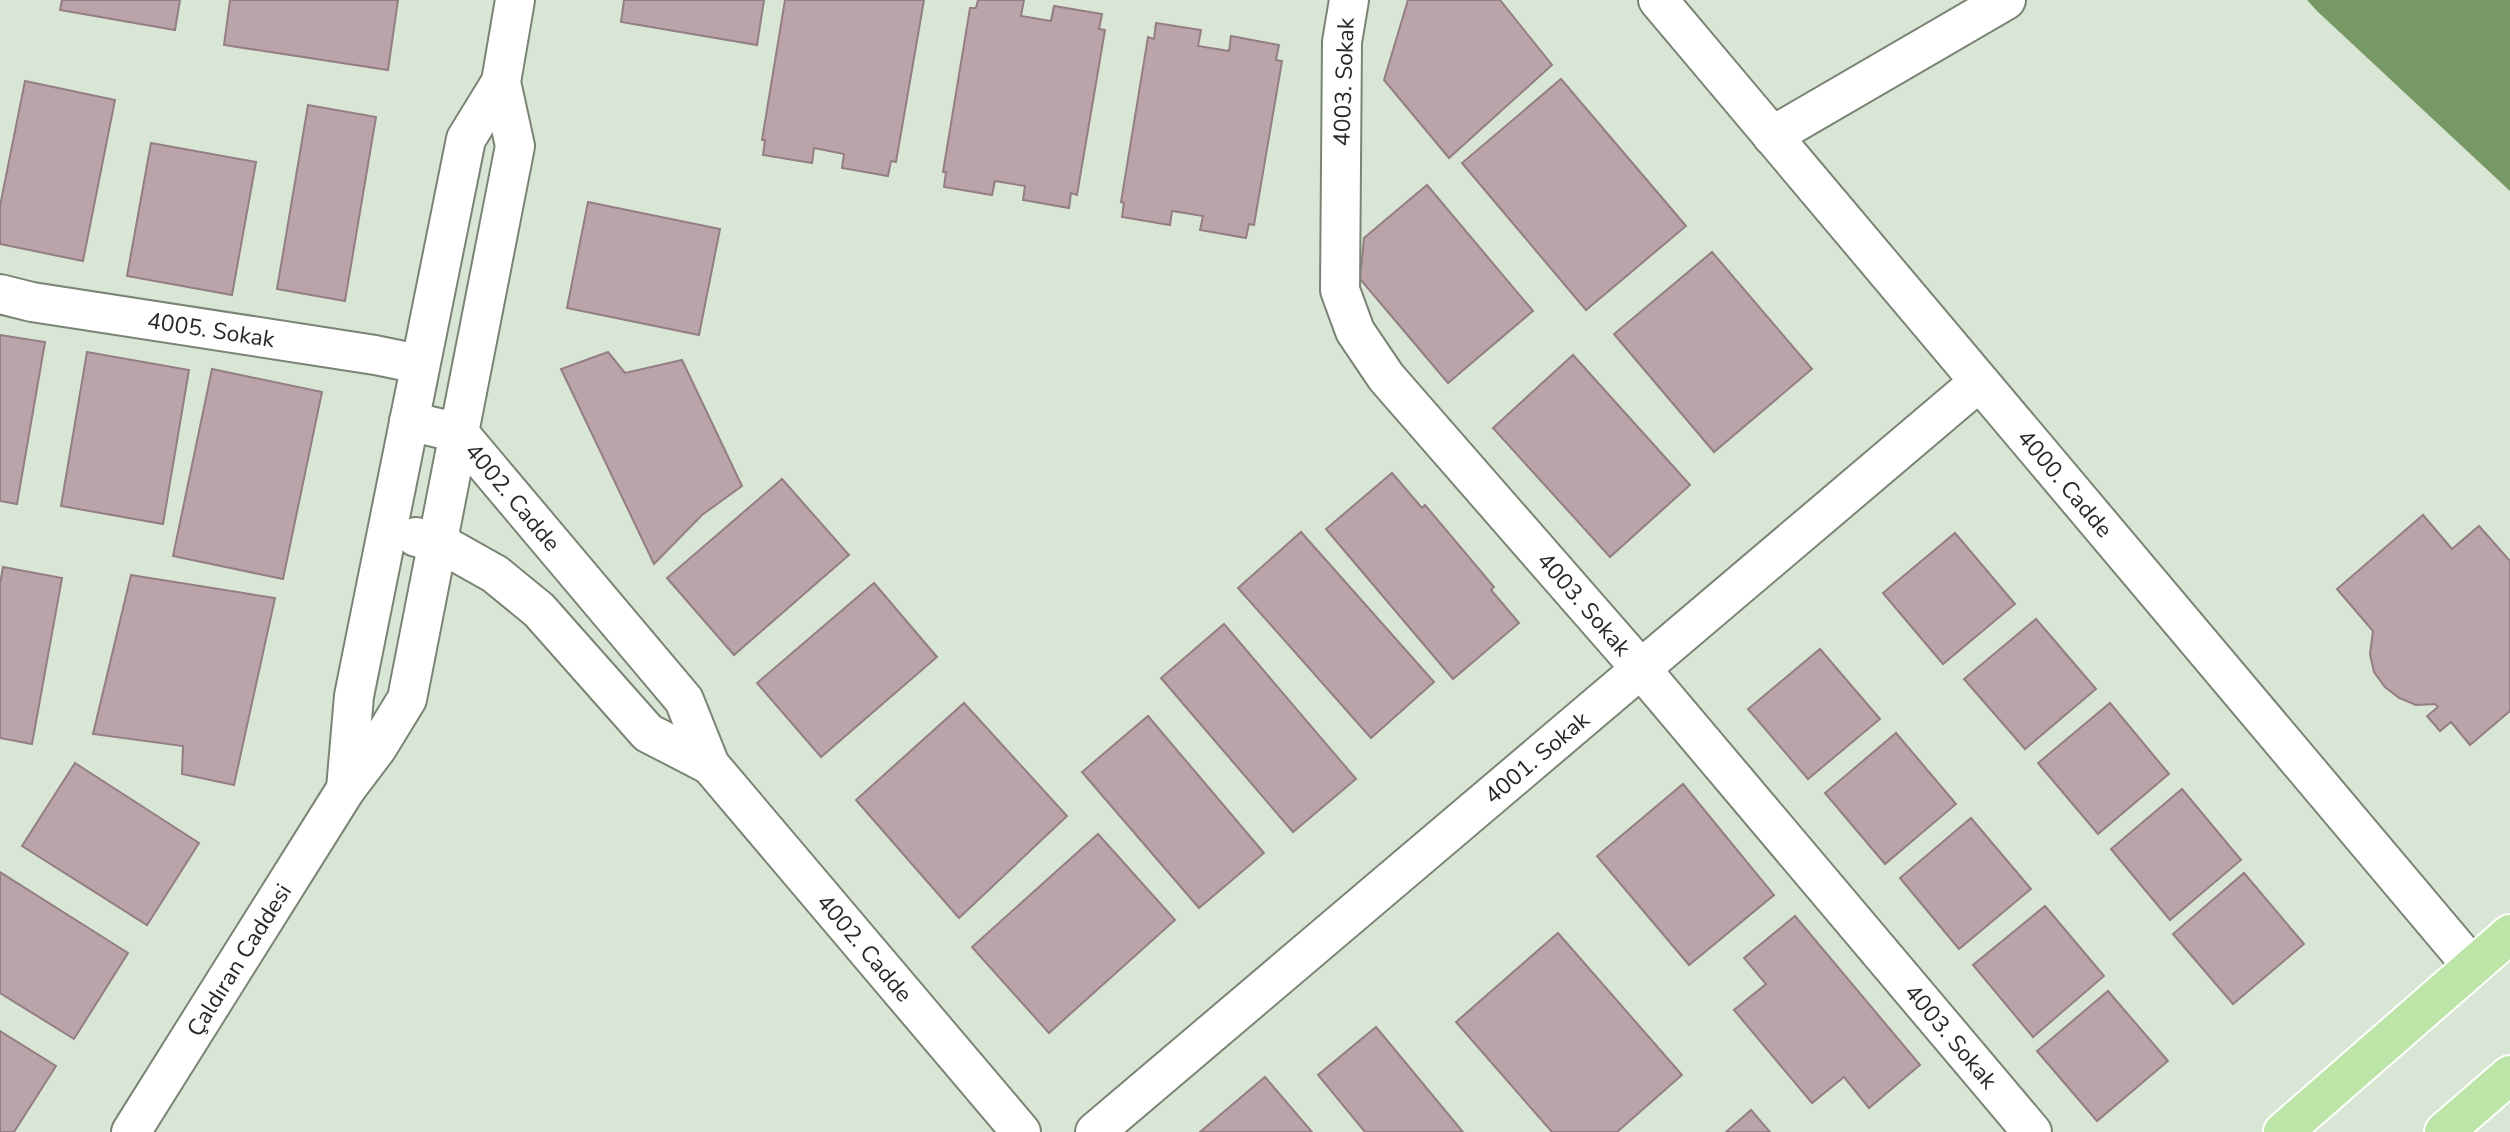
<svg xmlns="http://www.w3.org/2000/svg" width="2510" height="1132" viewBox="0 0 2510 1132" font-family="'Nunito Sans',sans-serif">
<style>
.water{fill:#779965}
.building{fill:#baa4a9;stroke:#927e83;stroke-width:2}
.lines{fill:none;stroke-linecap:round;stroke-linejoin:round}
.minor-casing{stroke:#7a8475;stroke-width:42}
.major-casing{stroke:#fff;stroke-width:42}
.minor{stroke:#fff;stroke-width:38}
.major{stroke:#bde5a7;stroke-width:38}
.labels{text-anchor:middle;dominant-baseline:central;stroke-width:5;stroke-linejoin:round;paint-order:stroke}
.street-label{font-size:23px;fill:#262a24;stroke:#fff}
</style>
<rect width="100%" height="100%" fill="#dae6d5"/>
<!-- water -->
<path class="water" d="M 2307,0 L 2510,0 L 2510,191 L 2317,11 Z"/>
<!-- building -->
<g class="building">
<path d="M 62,0 L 180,0 L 175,30 L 60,10 Z"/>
<path d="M 230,0 L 398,0 L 388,70 L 224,45 Z"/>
<path d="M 624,0 L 764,0 L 757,45 L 621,22 Z"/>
<path d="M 785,0 L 924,0 L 896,162 L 891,161 L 888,176 L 842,168 L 844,154 L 814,148 L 812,163 L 763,155 L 765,140 L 762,140 Z"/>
<path d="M 978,0 L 1024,0 L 1021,16 L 1051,21 L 1054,6 L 1102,14 L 1099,29 L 1105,30 L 1077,195 L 1071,193 L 1069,208 L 1023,200 L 1025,186 L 995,181 L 992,195 L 944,187 L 946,172 L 943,172 L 970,8 L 976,8 Z"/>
<path d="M 1408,0 L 1500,0 L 1552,65 L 1449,158 L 1384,80 Z"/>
<path d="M 1156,23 L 1201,30 L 1198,46 L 1229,51 L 1231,36 L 1279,45 L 1276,60 L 1282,61 L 1254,225 L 1249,224 L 1246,238 L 1200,230 L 1203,216 L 1172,211 L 1170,225 L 1122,217 L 1124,203 L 1121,202 L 1148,37 L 1154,39 Z"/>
<path d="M 1561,79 L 1686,226 L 1586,310 L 1462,163 Z"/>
<path d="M 25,81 L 115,100 L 83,261 L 0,244 L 0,206 Z"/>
<path d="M 308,105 L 376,117 L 345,301 L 277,289 Z"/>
<path d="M 151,143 L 256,162 L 232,295 L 127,276 Z"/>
<path d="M 1427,185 L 1533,311 L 1448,383 L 1360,279 L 1364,238 Z"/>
<path d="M 588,202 L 720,229 L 699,335 L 567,308 Z"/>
<path d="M 1712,252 L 1812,369 L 1714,452 L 1614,334 Z"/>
<path d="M 0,335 L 45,342 L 17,504 L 0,501 Z"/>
<path d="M 87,352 L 189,370 L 163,524 L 61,506 Z"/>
<path d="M 608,352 L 625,373 L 682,360 L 742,486 L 702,515 L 654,564 L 561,369 Z"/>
<path d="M 1573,355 L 1690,485 L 1610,557 L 1493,428 Z"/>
<path d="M 212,369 L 322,392 L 283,579 L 173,556 Z"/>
<path d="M 1392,473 L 1422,508 L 1425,505 L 1494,587 L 1491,590 L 1519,623 L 1453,679 L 1326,529 Z"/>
<path d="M 782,479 L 849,555 L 734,655 L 667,578 Z"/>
<path d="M 2423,515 L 2452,549 L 2479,526 L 2510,561 L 2510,711 L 2470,745 L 2451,722 L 2440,731 L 2427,716 L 2438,707 L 2435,704 L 2416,705 L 2399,698 L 2385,687 L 2374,672 L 2370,654 L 2373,631 L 2337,589 Z"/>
<path d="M 1301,532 L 1434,682 L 1371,738 L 1238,588 Z"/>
<path d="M 1955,533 L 2015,604 L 1943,664 L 1883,593 Z"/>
<path d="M 3,567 L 62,578 L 32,744 L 0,738 L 0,584 Z"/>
<path d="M 131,575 L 275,598 L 234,785 L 182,774 L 183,746 L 93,734 Z"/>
<path d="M 874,583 L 937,657 L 821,757 L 757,683 Z"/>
<path d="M 2036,619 L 2096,689 L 2025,749 L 1964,679 Z"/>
<path d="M 1224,624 L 1356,779 L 1293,832 L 1161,678 Z"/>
<path d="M 1820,649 L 1880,719 L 1808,779 L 1748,709 Z"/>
<path d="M 964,703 L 1067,816 L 959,918 L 856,800 Z"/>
<path d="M 2110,703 L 2169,774 L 2098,834 L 2038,763 Z"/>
<path d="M 1148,716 L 1264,853 L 1199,908 L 1082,772 Z"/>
<path d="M 1896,733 L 1956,804 L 1885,864 L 1825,793 Z"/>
<path d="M 75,763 L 199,843 L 147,925 L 22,846 Z"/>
<path d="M 1683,784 L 1774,895 L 1689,965 L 1597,856 Z"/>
<path d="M 2182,789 L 2241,860 L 2170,920 L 2111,849 Z"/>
<path d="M 1971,818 L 2031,889 L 1959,949 L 1900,878 Z"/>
<path d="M 1098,834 L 1175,920 L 1049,1033 L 972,947 Z"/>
<path d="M 0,872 L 128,953 L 74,1039 L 0,993 Z"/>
<path d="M 2244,873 L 2304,944 L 2233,1004 L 2173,934 Z"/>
<path d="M 2045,906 L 2104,976 L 2033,1037 L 1973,965 Z"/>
<path d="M 1795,916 L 1920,1065 L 1869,1108 L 1844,1077 L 1812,1103 L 1734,1010 L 1766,984 L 1744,958 Z"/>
<path d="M 1558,933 L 1682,1075 L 1617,1132 L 1552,1132 L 1456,1022 Z"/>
<path d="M 2108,991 L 2168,1061 L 2097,1121 L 2037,1051 Z"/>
<path d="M 1376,1027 L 1463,1132 L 1365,1132 L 1318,1075 Z"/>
<path d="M 0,1031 L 56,1066 L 14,1132 L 0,1132 Z"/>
<path d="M 1265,1077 L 1312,1132 L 1200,1132 Z"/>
<path d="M 1751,1110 L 1770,1132 L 1726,1132 Z"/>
</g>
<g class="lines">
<!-- minor casing -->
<g class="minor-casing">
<g id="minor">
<path id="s1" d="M 1349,0 L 1342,42 L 1340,290 L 1355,331 L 1386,377 L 1641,669 L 2032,1132"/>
<path id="s2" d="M 1658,0 L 2472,966"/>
<path d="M 1772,136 L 2006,0"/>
<path id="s3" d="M 0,294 L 32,302 L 375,355 L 419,364"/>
<path id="s4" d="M 409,421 L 459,433 L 684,700 L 710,765 L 1021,1132"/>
<path d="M 416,537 L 438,542 L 495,574 L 539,610 L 648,733 L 710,765"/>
<path d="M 346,789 L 354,696 L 466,139 L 501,82"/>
<path id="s5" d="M 131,1132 L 346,789 L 377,748 L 407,699 L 515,146 L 501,82 L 515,0"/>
<path id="s6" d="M 1095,1132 L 1979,382"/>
</g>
</g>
<!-- major casing -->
<g class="major-casing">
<g id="major">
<path d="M 2283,1132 L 2510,934"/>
<path d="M 2444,1132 L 2510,1075"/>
</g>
</g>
<!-- minor -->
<use href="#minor" class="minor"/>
<!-- major -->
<use href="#major" class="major"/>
</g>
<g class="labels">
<!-- street labels -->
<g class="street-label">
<text transform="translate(1344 82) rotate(-88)">4003. Sokak</text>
<text stroke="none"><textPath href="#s3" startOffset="214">4005. Sokak</textPath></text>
<text stroke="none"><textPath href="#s2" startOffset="632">4000. Cadde</textPath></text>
<text stroke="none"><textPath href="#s4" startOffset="135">4002. Cadde</textPath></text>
<text stroke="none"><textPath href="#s1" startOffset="691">4003. Sokak</textPath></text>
<text stroke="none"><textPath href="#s6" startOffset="579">4001. Sokak</textPath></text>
<text stroke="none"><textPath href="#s4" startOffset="710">4002. Cadde</textPath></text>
<text stroke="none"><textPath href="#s5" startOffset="203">Çaldıran Caddesi</textPath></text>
<text stroke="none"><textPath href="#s1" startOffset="1258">4003. Sokak</textPath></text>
</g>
</g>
</svg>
